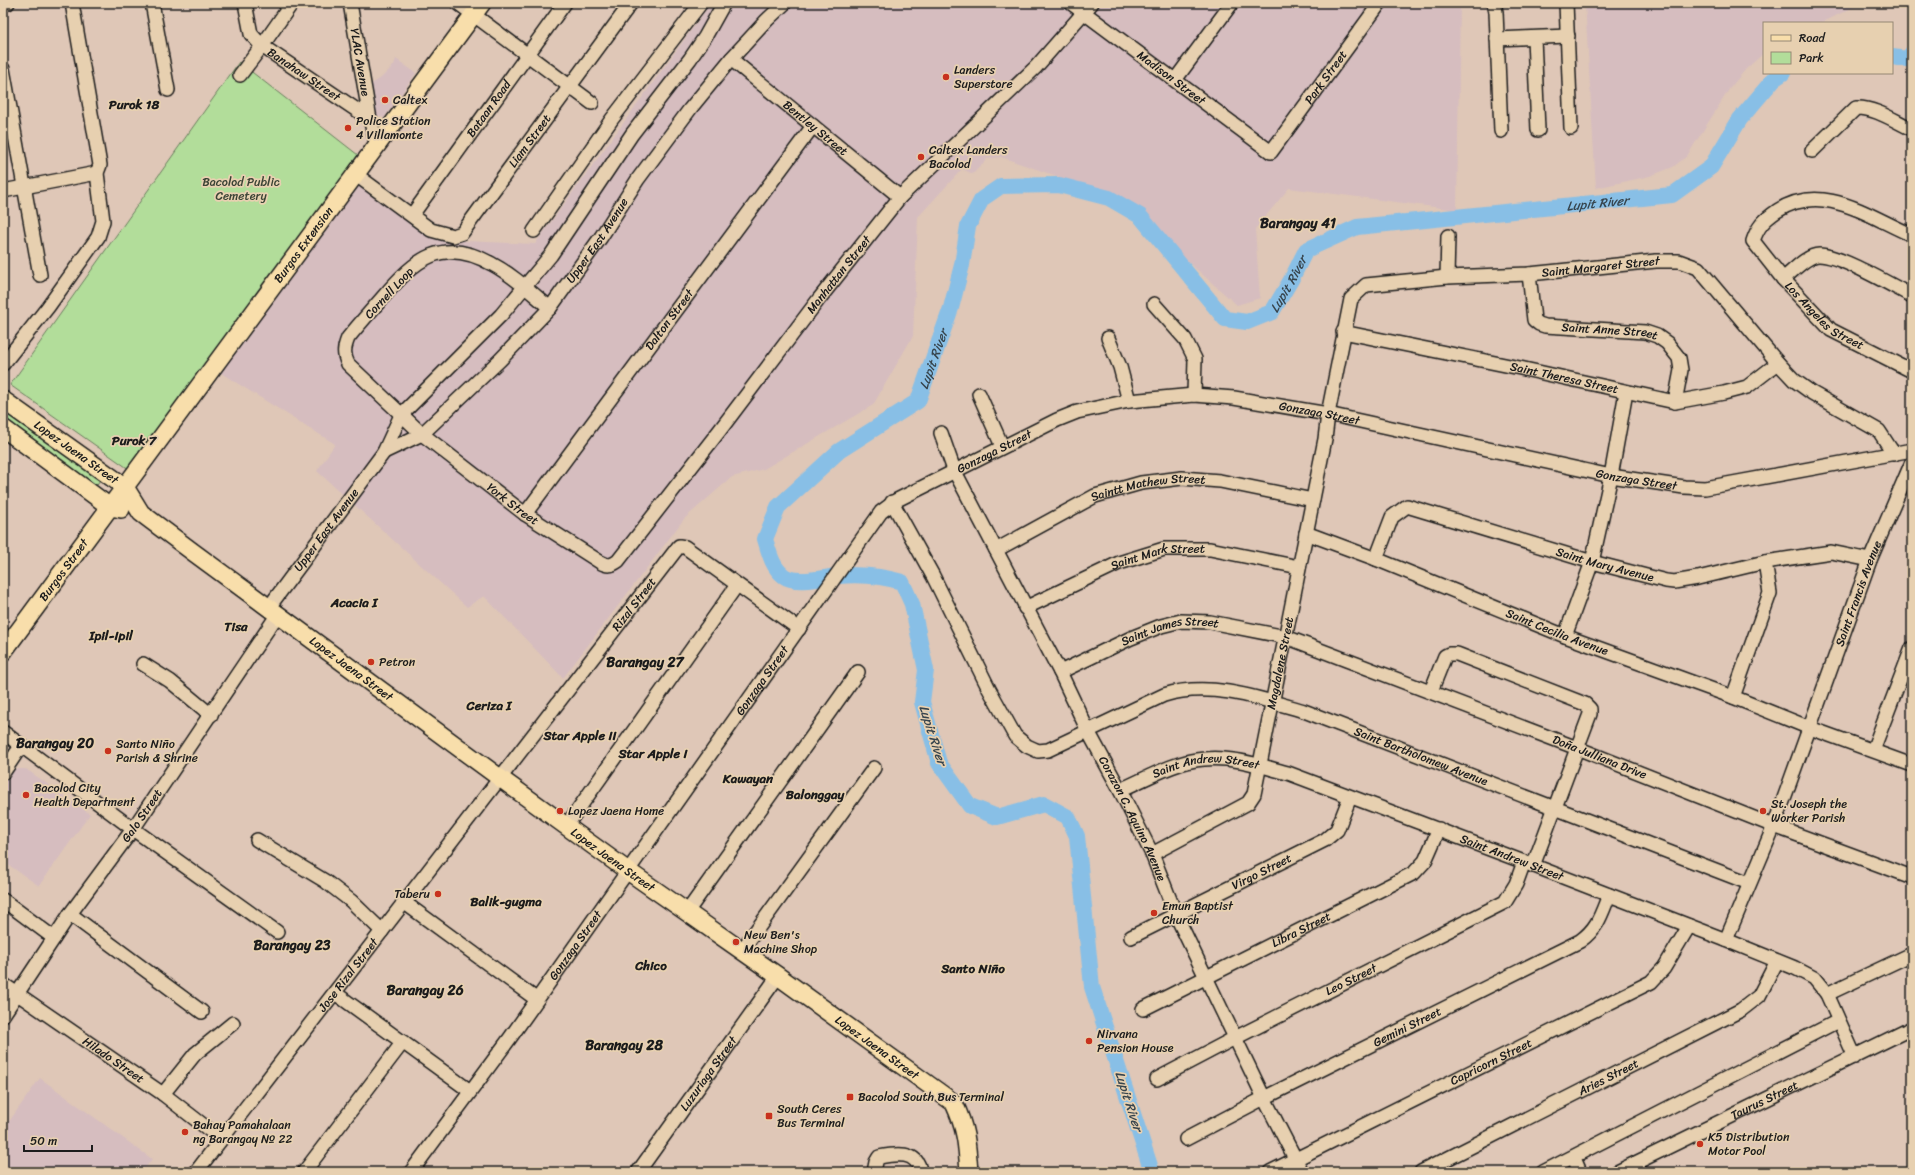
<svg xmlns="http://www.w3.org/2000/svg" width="1915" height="1175" viewBox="0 0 1915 1175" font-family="Sriracha,sans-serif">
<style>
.built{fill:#d6bdbf}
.green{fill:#b2dd9a;stroke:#677c5b}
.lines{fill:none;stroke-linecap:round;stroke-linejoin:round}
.river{stroke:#88bfe6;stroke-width:16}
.minor-casing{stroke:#1c1c1c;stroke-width:16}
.major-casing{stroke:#1c1c1c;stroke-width:20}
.minor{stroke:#e7d0b0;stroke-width:13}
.major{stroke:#f8deab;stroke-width:17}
.poi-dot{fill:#c8321e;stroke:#e7d0b0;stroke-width:1.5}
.labels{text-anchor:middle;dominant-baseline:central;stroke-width:3.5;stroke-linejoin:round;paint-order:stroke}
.street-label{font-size:12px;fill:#1c1c1c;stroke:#e7d0b0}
.poi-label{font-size:12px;fill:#1c1c1c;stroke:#e7d0b0;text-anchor:start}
.park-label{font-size:12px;fill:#3a4335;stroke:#e7d0b0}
.neighbourhood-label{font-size:13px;font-weight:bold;fill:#1c1c1c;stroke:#e7d0b0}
.water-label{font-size:13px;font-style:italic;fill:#37454e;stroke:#e7d0b0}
.quarter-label{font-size:14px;font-weight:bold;fill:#1c1c1c;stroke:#e7d0b0}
</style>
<rect width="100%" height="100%" fill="#dfc7b7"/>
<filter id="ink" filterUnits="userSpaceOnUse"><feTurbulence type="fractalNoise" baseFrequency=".025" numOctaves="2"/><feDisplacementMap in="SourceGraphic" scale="8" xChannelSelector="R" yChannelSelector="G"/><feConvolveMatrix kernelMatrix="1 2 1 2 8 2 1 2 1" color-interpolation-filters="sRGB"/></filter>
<g filter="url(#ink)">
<!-- built -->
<g class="built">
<path d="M 711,3 L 1460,3 L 1457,210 L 1289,188 L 1255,229 L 1260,298 L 1237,305 L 1186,260 L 1142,214 L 1110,194 L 1001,157 L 987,159 L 973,174 L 962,169 L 918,217 L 913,336 L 873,405 L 764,469 L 732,477 L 684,519 L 563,678 L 484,596 L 467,607 L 317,471 L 335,444 L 221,373 L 362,181 L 443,240 L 535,244 Z"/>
<path d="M 1585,3 L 1862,3 L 1821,23 L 1764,23 L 1764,53 L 1746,69 L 1730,88 L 1687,156 L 1673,167 L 1650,176 L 1596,188 Z"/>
<path d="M 396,59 L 416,73 L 384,118 L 374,114 L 370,85 L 381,78 L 394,65 Z"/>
<path d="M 14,769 L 26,769 L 90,814 L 39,886 L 3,861 L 3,783 Z"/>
<path d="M 40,1078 L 152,1159 L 142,1172 L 3,1172 L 3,1130 Z"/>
</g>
<!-- green -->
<g class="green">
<path d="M 239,62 L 358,155 L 133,472 L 10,385 Z"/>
<path d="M 3,402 L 104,475 L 94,488 L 3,423 Z"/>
</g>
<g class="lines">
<!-- river -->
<g class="river">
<path d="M 1892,57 L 1907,59 L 1912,53"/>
<path id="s1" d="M 1152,1172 L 1092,987 L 1077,836 L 1068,817 L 1044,804 L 997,817 L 970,806 L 939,763 L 922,702 L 926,670 L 912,604 L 902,582 C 882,576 860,574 838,576 C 825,577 796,585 784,576 C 772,567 769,552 765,539 L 778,507 L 839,451 L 918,401 L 951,308 L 962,265 L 968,226 L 982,199 L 1001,186 L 1059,185 L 1109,198 L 1140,216 L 1225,319 L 1247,322 L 1272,312 L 1291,280 L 1306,250 L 1357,227 L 1672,195 L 1711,167 L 1740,119 L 1774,79 L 1783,73"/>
</g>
<!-- minor casing -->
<g class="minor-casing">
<g id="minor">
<path d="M 152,3 L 168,90"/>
<path id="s2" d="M 292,3 L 262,46 L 370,119"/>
<path id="s3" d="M 350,3 L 370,119 L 377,145"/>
<path d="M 458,3 L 592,103"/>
<path id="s4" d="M 1071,3 L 1271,152 L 1380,3"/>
<path d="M 1494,3 L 1496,12 L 1501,131"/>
<path d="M 1566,3 L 1571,128"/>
<path d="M 3,4 L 8,3"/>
<path d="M 1534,38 L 1538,130"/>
<path d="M 1497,39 L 1568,36"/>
<path id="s5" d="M 731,59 L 900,197"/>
<path d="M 3,69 L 40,275"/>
<path d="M 240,75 L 262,46 L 251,34 L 245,3"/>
<path d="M 1175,80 L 1232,3"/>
<path d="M 1812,151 L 1856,108 C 1874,107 1895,121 1912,129"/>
<path id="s6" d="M 355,174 L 431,230 L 453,236 L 462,233 L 631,3"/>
<path d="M 3,191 L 97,173"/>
<path id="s7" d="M 412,215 L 565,3"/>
<path d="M 534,231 L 612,119 L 701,3"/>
<path id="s8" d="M 1912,235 C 1869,217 1823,181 1777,211 C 1764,220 1758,226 1753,241 L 1783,279 L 1831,330 L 1912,371"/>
<path id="s9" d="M 1529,274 L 1534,320 L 1539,324 L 1545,326 L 1645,332 L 1657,336 L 1667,343 L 1679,358 L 1681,370 L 1675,402"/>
<path d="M 1447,277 L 1448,236"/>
<path d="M 1783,279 C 1792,272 1807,255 1819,255 C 1840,255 1891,285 1912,296"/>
<path d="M 1154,304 L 1185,339 L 1195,359 L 1194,395"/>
<path id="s10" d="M 550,308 C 532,293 513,275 492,264 C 442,236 416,259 384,296 C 372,310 359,324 348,338 C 344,348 343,354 348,364 L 422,434 L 525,514 L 600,562 C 607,566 611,566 618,561 L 720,430 L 819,299 L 900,197 L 1036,67 L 1092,3"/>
<path id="s11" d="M 1343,332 L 1520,368 L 1675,402 L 1724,393 L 1747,387 L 1778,363"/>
<path d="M 1108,338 L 1120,367 L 1129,401"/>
<path d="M 3,364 L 48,307 L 98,237 L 103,221 L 97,173 L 100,165 L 72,3"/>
<path d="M 979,394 L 1002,446"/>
<path id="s12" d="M 941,433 L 954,470 L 1060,672 L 1088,731 L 1120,790 L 1152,854 L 1176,915 L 1264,1098 L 1302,1172"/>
<path id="s13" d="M 384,452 L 422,434 L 500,360 L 550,308 L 601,237 L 638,179 L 690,109 L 731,59 L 767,20 L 785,3"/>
<path id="s14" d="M 892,502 L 933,576 L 989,689 L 1015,736 L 1027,746 L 1038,751 L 1048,750 L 1164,695 C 1210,681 1259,698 1304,711 L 1749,883"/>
<path id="s15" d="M 525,514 L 813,126"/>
<path id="s16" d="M 1306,533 L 1376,559 L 1565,636 L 1733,697 L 1810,728 L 1912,765"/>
<path id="s17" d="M 996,550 L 1095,496 L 1141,483 L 1182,478 L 1220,481 L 1313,500"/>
<path id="s18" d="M 1376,559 L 1392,517 L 1407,506 L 1592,562 L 1666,581 L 1674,582 L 1698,578 L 1765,562 L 1831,552 L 1870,560"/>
<path id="s19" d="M 269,607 L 384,452 L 401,415 L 501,315 L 551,255 L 632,134 L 690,59 L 705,37 L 724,3"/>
<path id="s20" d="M 1025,608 L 1119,563 L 1164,549 L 1210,549 L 1299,567"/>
<path d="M 1565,636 L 1592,562 L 1611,476 L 1626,392"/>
<path d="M 143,664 L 170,681 L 211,715"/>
<path id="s21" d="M 1060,672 L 1131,638 L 1161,626 L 1181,621 L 1210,622 L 1286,637 L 1577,748 L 1774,826 L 1912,877"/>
<path d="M 1431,691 L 1445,656 L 1449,654 L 1457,654 L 1585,704 L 1590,709 L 1590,714 L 1533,866"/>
<path d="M 1733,697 L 1770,593 L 1765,562"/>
<path d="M 3,732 L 133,829 L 277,932"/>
<path d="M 1873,750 L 1912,648"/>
<path d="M 3,773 L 21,746"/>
<path id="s22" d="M 1120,790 C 1146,779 1175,761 1204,759 C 1231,756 1261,766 1288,773 L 1524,862 L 1726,940 L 1795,968 L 1814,978 L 1827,994 L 1855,1057"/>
<path d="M 567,825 L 737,585"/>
<path d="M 257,840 L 325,881 L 351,901 L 382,931"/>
<path id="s23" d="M 1152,854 L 1248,803 L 1254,794 L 1325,439 L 1328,414 L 1351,299 L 1366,285 L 1447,277 L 1529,274 L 1656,261 L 1679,261 L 1698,268 L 1778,363 L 1794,380 L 1812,393 L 1879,431 L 1894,454"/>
<path d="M 3,900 L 54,938"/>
<path d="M 405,903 L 536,999"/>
<path d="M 687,912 L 858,672"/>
<path d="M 70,914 L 202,1012"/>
<path id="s24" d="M 1131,937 L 1325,840 L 1337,830 L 1350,797"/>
<path id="s25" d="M 1726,940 L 1774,826 L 1870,560 L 1912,462"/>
<path d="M 742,950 L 874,768"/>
<path id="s26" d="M 3,984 L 163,1094 L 221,1139"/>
<path d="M 335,993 L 470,1091"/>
<path d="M 1827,994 L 1912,954"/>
<path id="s27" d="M 1143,1009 L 1414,873 L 1425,861 L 1439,829"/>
<path id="s28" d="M 3,1015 L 70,914 L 133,829 L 278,614"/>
<path id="s29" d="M 1157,1079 L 1235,1038 L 1505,902 L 1516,884 L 1524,862"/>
<path d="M 163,1094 L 195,1054 L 233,1023"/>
<path id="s30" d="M 1186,1139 L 1264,1098 L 1580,941 C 1598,928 1601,915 1609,895"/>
<path d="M 1574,1158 L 1580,1172"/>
<path id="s31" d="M 196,1172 L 679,546 L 685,547 L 799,629"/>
<path d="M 304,1172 L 403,1042"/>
<path id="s32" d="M 411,1172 L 510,1038 L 881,512 L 897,500 L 1057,420 L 1077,412 L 1129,401 L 1194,395 L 1234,398 L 1328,414 L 1611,476 L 1684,487 L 1705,488 L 1912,450"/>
<path id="s33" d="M 638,1172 L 778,976"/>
<path d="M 874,1172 L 876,1162 L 879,1157 C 895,1154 918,1150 920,1172"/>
<path id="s34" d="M 1270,1172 L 1651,982 L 1664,968 L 1689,926"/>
<path id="s35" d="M 1421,1172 L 1741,1010 L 1759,996 L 1777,961"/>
<path d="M 1543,1172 L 1838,1021"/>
<path id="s36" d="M 1617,1172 L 1912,1028"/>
</g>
</g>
<!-- major casing -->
<g class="major-casing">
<g id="major">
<path id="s37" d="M 3,400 L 125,487 L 141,513 L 193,552 L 500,778 L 628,871 L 778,976 L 954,1103 C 966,1129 967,1143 969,1172"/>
<path d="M 3,428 L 110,507 L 121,509"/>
<path id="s38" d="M 3,652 L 482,3"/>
</g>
</g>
<!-- minor -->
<use href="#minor" class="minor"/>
<!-- major -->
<use href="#major" class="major"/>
</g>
</g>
<!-- markers -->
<g class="poi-dot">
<circle cx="946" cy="77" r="4"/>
<circle cx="385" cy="100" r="4"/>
<circle cx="348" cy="128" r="4"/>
<circle cx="921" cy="157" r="4"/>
<circle cx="371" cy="662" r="4"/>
<circle cx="108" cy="751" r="4"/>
<circle cx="26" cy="795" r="4"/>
<circle cx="560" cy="811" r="4"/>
<circle cx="1763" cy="811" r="4"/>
<circle cx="438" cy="894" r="4"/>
<circle cx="1154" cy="913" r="4"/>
<circle cx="736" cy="942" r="4"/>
<circle cx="1089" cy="1041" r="4"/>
<rect x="846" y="1093" width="8" height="8" rx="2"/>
<rect x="765" y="1112" width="8" height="8" rx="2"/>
<circle cx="185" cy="1132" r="4"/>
<circle cx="1700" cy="1144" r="4"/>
</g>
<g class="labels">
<!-- street labels -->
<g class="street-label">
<text stroke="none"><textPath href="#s3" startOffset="60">YLAC Avenue</textPath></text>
<text stroke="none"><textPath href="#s2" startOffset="103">Banahaw Street</textPath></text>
<text stroke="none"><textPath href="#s4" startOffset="125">Madison Street</textPath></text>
<text stroke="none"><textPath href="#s4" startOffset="342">Park Street</textPath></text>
<text stroke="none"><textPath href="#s7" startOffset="131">Bataan Road</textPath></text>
<text stroke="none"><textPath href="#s5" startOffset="109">Bentley Street</textPath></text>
<text stroke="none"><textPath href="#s6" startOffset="241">Liam Street</textPath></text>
<text stroke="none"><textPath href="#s13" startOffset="304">Upper East Avenue</textPath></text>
<text stroke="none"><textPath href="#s38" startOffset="506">Burgos Extension</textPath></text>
<text stroke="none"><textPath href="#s23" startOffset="880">Saint Margaret Street</textPath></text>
<text stroke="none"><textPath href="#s10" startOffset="984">Manhattan Street</textPath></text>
<text transform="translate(389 293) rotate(-47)">Cornell Loop</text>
<text stroke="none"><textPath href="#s8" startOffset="288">Los Angeles Street</textPath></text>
<text stroke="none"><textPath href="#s15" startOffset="242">Dalton Street</textPath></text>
<text stroke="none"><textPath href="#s9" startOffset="124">Saint Anne Street</textPath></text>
<text stroke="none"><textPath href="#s11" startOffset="226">Saint Theresa Street</textPath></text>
<text stroke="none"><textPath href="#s32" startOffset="1276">Gonzaga Street</textPath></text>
<text stroke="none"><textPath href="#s32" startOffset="939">Gonzaga Street</textPath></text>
<text stroke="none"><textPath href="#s37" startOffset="90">Lopez Jaena Street</textPath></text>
<text stroke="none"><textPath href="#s32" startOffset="1600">Gonzaga Street</textPath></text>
<text stroke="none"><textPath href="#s17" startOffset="167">Saintt Mathew Street</textPath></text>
<text stroke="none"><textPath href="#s10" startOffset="498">York Street</textPath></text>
<text stroke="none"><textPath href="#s19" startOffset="96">Upper East Avenue</textPath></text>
<text stroke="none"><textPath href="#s20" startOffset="144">Saint Mark Street</textPath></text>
<text stroke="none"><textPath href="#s18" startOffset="270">Saint Mary Avenue</textPath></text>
<text stroke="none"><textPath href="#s38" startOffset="102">Burgos Street</textPath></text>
<text stroke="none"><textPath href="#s25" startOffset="371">Saint Francis Avenue</textPath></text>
<text stroke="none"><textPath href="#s31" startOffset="717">Rizal Street</textPath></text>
<text stroke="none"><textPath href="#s16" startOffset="270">Saint Cecilia Avenue</textPath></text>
<text stroke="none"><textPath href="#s21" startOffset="119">Saint James Street</textPath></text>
<text stroke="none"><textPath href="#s23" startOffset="253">Magdalene Street</textPath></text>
<text stroke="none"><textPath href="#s37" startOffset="442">Lopez Jaena Street</textPath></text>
<text stroke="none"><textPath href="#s32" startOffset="604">Gonzaga Street</textPath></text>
<text stroke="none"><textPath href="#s14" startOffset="699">Saint Bartholomew Avenue</textPath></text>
<text stroke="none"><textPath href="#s21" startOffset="574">Doña Julliana Drive</textPath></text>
<text stroke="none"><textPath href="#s22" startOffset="91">Saint Andrew Street</textPath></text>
<text stroke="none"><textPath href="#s28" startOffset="243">Galo Street</textPath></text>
<text stroke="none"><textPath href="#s12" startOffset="431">Corazon C. Aquino Avenue</textPath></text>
<text stroke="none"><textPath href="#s22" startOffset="415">Saint Andrew Street</textPath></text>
<text stroke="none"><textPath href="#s37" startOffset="766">Lopez Jaena Street</textPath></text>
<text stroke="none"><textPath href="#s24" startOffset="146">Virgo Street</textPath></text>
<text stroke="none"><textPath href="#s27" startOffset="177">Libra Street</textPath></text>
<text stroke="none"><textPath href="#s32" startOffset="280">Gonzaga Street</textPath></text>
<text stroke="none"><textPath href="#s31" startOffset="249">Jose Rizal Street</textPath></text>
<text stroke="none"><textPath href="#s29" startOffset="218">Leo Street</textPath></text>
<text stroke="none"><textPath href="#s30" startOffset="248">Gemini Street</textPath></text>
<text stroke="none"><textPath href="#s37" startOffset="1090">Lopez Jaena Street</textPath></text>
<text stroke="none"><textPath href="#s26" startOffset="134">Hilado Street</textPath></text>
<text stroke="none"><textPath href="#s34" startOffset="247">Capricorn Street</textPath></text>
<text stroke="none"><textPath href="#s33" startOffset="121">Luzuriaga Street</textPath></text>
<text stroke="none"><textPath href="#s35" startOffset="210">Aries Street</textPath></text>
<text stroke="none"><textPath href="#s36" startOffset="164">Taurus Street</textPath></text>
</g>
<!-- poi labels -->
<g class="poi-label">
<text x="954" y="70">Landers<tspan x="954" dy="14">Superstore</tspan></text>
<text x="393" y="100">Caltex</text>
<text x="356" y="121">Police Station<tspan x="356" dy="14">4 Villamonte</tspan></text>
<text x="929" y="150">Caltex Landers<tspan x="929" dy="14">Bacolod</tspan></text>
<text x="379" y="662">Petron</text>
<text x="116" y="744">Santo Niño<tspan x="116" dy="14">Parish &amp; Shrine</tspan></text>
<text x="34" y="788">Bacolod City<tspan x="34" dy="14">Health Department</tspan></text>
<text x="1771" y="804">St. Joseph the<tspan x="1771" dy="14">Worker Parish</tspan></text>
<text x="568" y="811">Lopez Jaena Home</text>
<text x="430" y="894" text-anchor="end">Taberu</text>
<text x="1162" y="906">Emun Baptist<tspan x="1162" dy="14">Church</tspan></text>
<text x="744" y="935">New Ben's<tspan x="744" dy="14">Machine Shop</tspan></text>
<text x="1097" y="1034">Nirvana<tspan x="1097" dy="14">Pension House</tspan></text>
<text x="858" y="1097">Bacolod South Bus Terminal</text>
<text x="777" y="1109">South Ceres<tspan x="777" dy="14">Bus Terminal</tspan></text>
<text x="193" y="1125">Bahay Pamahalaan<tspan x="193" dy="14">ng Barangay № 22</tspan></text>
<text x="1708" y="1137">K5 Distribution<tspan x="1708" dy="14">Motor Pool</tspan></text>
</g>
<!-- park labels -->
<g class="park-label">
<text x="241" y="182">Bacolod Public<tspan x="241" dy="14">Cemetery</tspan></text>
</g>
<!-- neighbourhood labels -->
<g class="neighbourhood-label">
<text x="134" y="104">Purok 18</text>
<text x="134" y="440">Purok 7</text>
<text x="354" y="602">Acacia I</text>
<text x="236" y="626">Tisa</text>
<text x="111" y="635">Ipil-Ipil</text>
<text x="489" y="705">Ceriza I</text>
<text x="580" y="735">Star Apple II</text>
<text x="653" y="753">Star Apple I</text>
<text x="748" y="778">Kawayan</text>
<text x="815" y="794">Balonggay</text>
<text x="506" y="901">Balik-gugma</text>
<text x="651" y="965">Chico</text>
<text x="973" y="968">Santo Niño</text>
</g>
<!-- water labels -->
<g class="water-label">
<text stroke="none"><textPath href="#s1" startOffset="2018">Lupit River</textPath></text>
<text stroke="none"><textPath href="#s1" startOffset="1682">Lupit River</textPath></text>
<text stroke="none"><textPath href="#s1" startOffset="1130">Lupit River</textPath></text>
<text transform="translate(933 735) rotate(72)">Lupit River</text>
<text transform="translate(1129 1101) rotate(72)">Lupit River</text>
</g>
<!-- quarter labels -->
<g class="quarter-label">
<text x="1298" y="223">Barangay 41</text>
<text x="645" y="662">Barangay 27</text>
<text x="55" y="743">Barangay 20</text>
<text x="292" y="945">Barangay 23</text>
<text x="425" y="990">Barangay 26</text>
<text x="624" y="1045">Barangay 28</text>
</g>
</g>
<!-- margin -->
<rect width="1915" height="1175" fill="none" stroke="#e7d0b0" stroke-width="16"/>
<rect x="8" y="8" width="1899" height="1159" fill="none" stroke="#1c1c1c" stroke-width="1.5" filter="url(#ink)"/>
<!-- legend -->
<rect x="1763" y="22" width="130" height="52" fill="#e7d0b0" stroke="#968875"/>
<rect x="1771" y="35" width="20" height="6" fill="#f8deab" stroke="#968875"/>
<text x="1799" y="42" font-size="12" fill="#1c1c1c">Road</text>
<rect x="1771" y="52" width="20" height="12" fill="#b2dd9a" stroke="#968875"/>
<text x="1799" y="62" font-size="12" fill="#1c1c1c">Park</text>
<!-- scale -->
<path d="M24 1145v6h68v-6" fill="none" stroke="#1c1c1c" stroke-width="2"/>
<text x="30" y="1145" font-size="12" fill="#1c1c1c" stroke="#e7d0b0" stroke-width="3" paint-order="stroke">50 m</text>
</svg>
